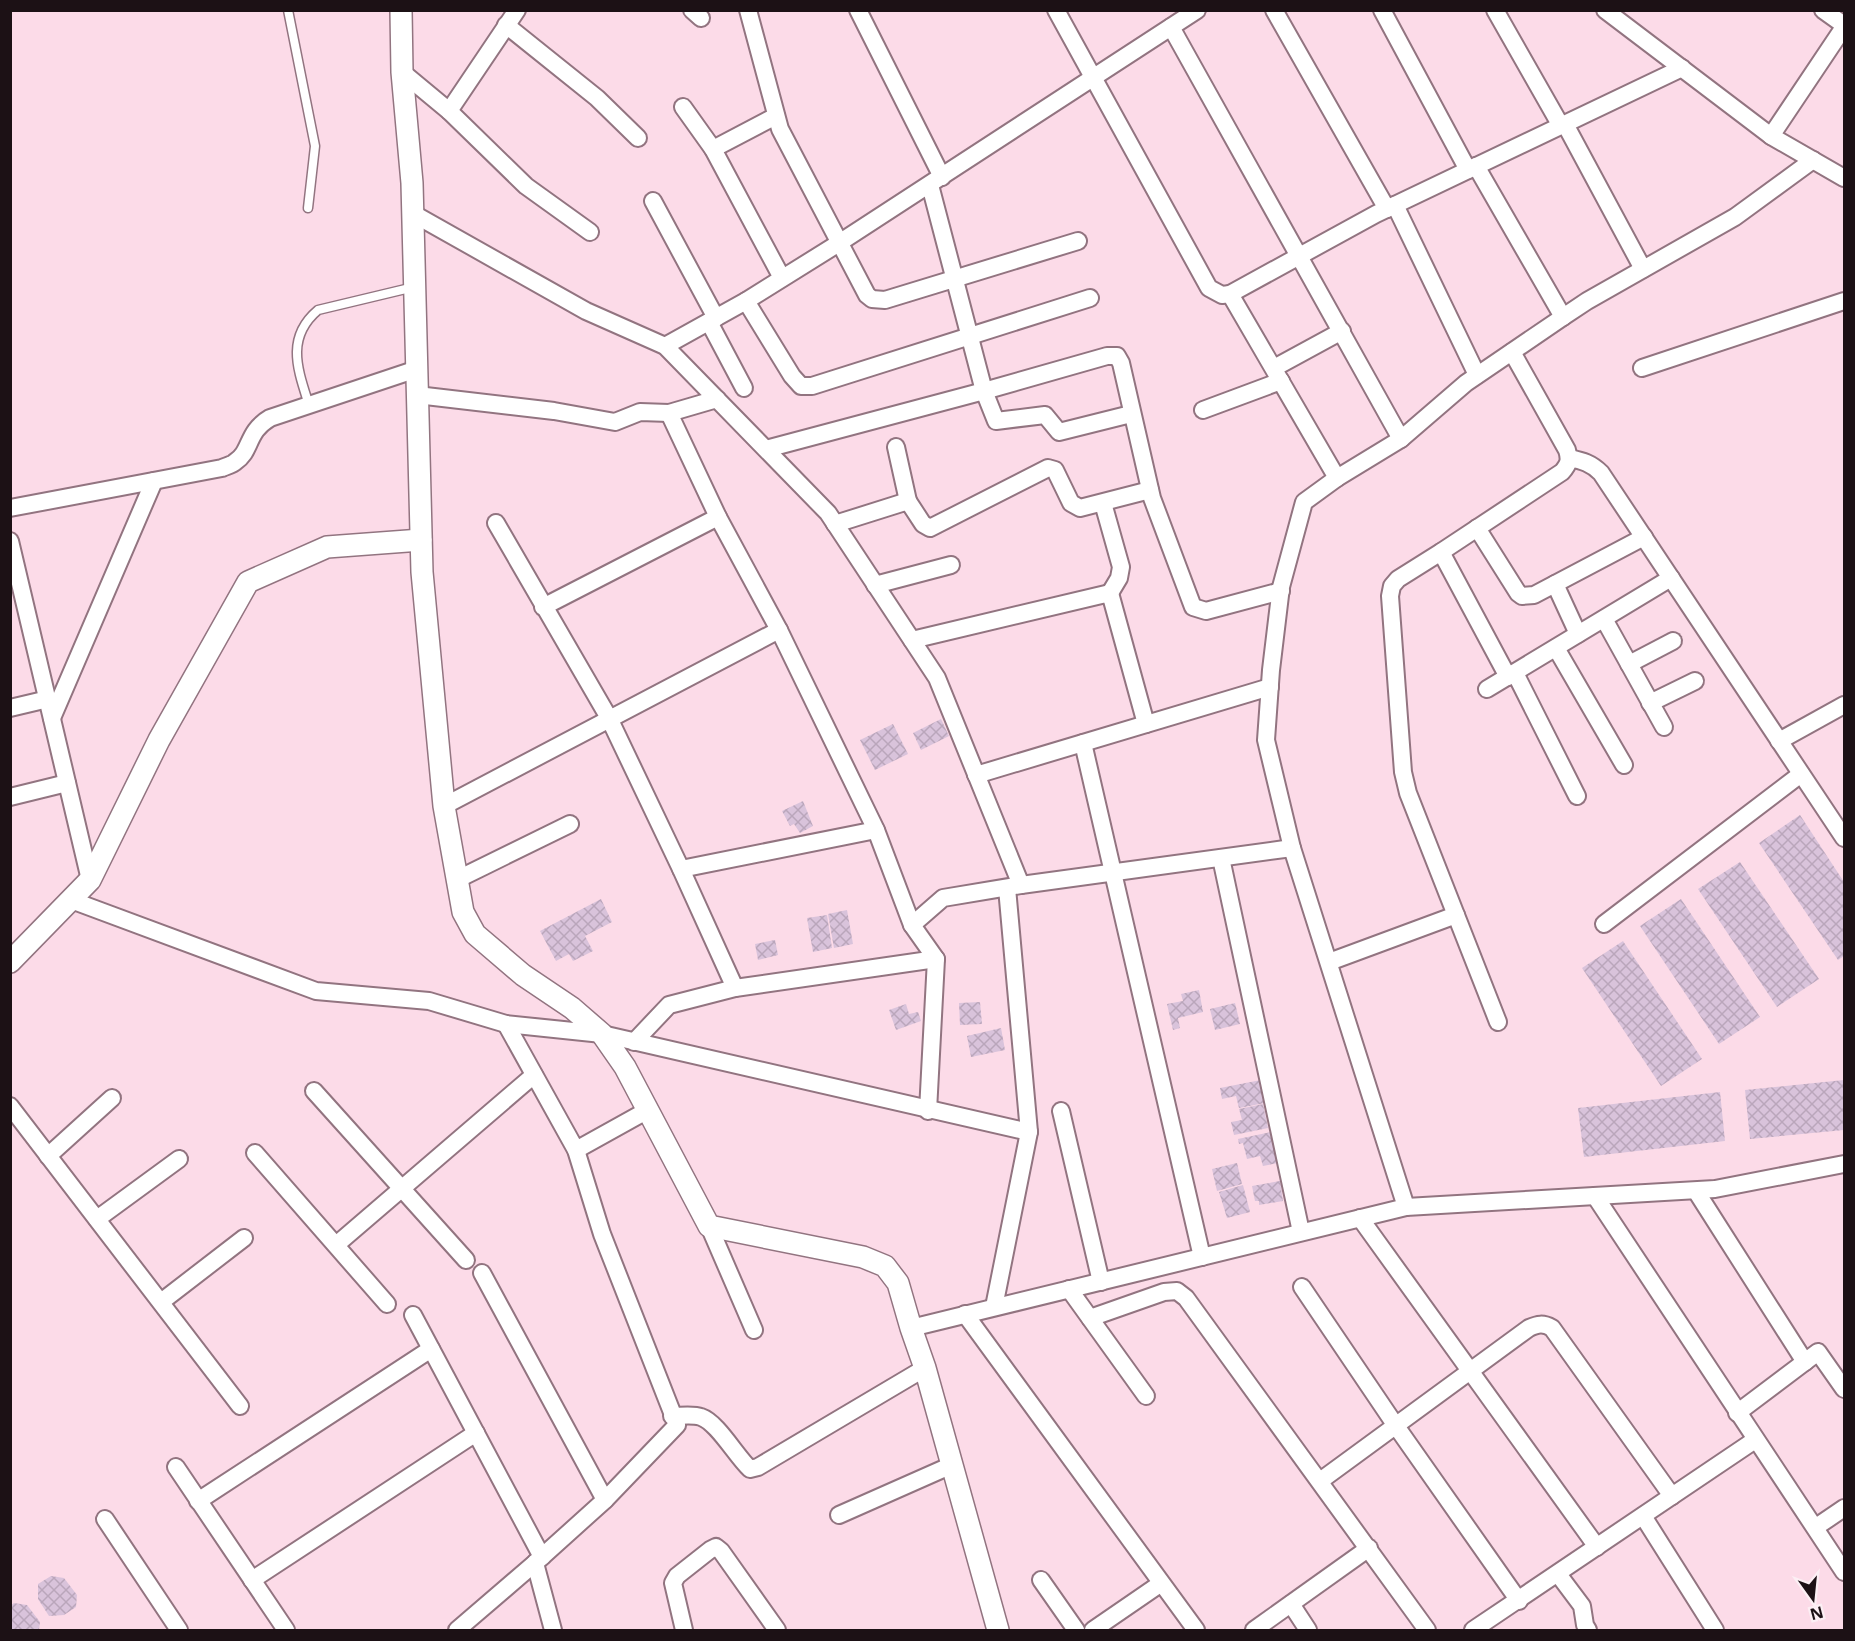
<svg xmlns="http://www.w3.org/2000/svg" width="1855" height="1641" viewBox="0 0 1855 1641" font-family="'Noto Sans',sans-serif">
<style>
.building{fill:url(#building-cross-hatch)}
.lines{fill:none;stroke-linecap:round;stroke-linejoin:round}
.service-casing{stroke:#927480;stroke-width:11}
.minor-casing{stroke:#927480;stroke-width:20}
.tertiary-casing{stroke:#927480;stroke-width:24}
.service{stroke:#fff;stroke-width:8}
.minor{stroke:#fff;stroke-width:16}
.tertiary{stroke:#fff;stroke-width:21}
</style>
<defs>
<pattern id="building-cross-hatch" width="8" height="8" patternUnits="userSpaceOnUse" patternTransform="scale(1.5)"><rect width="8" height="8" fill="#d9c3db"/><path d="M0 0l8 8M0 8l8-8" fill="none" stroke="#baa6bb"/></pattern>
</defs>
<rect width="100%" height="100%" fill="#fcdbe8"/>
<!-- building -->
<g class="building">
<path d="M 941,719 L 949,736 L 921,750 L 913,733 Z"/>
<path d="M 893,724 L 908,754 L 875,770 L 860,740 Z"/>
<path d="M 803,801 L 813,826 L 800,833 L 794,824 L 790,826 L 782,811 Z"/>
<path d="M 1800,815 L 1844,882 L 1844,956 L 1838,960 L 1759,843 Z"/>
<path d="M 1740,862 L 1819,979 L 1777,1007 L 1698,889 Z"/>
<path d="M 601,899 L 612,922 L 585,936 L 593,951 L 573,961 L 569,954 L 556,961 L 540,931 Z"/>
<path d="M 1681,899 L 1760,1017 L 1719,1044 L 1640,926 Z"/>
<path d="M 847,910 L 853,944 L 834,948 L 828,914 Z"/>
<path d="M 827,915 L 832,948 L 813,952 L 807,918 Z"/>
<path d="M 775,940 L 778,955 L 758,960 L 755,944 Z"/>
<path d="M 1623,941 L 1702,1059 L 1661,1086 L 1582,968 Z"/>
<path d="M 1199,990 L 1203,1012 L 1178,1018 L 1180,1028 L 1173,1030 L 1167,1004 L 1183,1001 L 1181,994 Z"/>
<path d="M 980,1002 L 982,1024 L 960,1025 L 959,1003 Z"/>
<path d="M 1235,1003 L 1240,1024 L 1215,1030 L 1210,1009 Z"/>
<path d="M 906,1004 L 909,1014 L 918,1012 L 921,1021 L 896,1030 L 889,1010 Z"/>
<path d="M 1001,1028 L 1005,1050 L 971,1057 L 967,1036 Z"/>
<path d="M 1261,1080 L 1265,1103 L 1239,1108 L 1236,1096 L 1222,1099 L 1220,1088 Z"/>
<path d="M 1844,1080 L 1844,1130 L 1750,1139 L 1745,1090 Z"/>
<path d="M 1720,1092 L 1725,1141 L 1584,1157 L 1578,1108 Z"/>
<path d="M 1263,1104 L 1268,1128 L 1234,1135 L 1231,1122 L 1242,1120 L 1239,1109 Z"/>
<path d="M 1271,1132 L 1278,1163 L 1263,1166 L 1260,1156 L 1247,1159 L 1243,1143 L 1239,1144 L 1238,1139 Z"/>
<path d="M 1237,1163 L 1242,1184 L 1217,1191 L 1212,1169 Z"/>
<path d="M 1280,1181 L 1283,1201 L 1259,1205 L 1259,1201 L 1255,1201 L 1252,1186 Z"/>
<path d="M 1243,1185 L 1250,1212 L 1227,1218 L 1219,1192 Z"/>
<path d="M 51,1576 L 64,1578 L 77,1595 L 76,1607 L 64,1615 L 49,1616 L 38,1599 L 38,1584 Z"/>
<path d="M 14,1603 L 27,1605 L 40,1622 L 39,1630 L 10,1630 L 10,1606 Z"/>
</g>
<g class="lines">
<!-- service casing -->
<g class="service-casing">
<g id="service">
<path d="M 288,10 L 315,146 L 308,208"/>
<path d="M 309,405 C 298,370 285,338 318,310 L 414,287"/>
</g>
</g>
<!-- minor casing -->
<g class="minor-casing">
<g id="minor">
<path d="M 517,10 L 449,111 L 526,186 L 590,232"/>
<path d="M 692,10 L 701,18"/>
<path d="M 748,10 L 780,129 L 867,295 L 872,299 L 885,300 L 1078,241"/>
<path d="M 858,10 L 942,177"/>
<path d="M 1056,10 L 1209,288 L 1222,295 L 1230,294 L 1376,214 L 1682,68"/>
<path d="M 1274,10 L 1387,209"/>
<path d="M 1382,10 L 1468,170"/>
<path d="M 1495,10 L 1561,126"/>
<path d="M 1605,10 L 1771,136 L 1844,27"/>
<path d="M 1823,10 L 1844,25"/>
<path d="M 506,25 L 597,98 L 638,138"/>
<path d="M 1171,27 L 1401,439"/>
<path d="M 402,72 L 449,111"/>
<path d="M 683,107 L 713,149 L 782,278"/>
<path d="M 1565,124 L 1643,269"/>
<path d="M 1771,136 L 1844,178"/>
<path d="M 713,149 L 776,116"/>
<path d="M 1476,166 L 1563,317"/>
<path d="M 930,185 L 984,391 L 996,421 L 1045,415 L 1059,432 L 1131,414"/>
<path d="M 653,201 L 716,318"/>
<path d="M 1395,205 L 1477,375"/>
<path d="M 412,213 L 586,311 L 665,346 L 828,513 L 937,678 L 1021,885"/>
<path d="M 1230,294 L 1337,478"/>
<path d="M 746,301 L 792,376 L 801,386 L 812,386 L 1090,298"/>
<path d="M 709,322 L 744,388"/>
<path d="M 665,346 L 746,301 L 839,243 L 1197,10"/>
<path d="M 1274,368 L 1342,331"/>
<path d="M 1642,368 L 1844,301"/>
<path d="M 417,395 L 554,411 L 615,422 L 640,412 L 669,413 L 717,399"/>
<path d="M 1203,410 L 1281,381"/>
<path d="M 669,413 L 718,517 L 779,630 L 876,830 L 912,925 L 936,959 L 928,1111"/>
<path d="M 896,447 L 908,501"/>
<path d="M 766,449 L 984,391 L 1107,356 L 1117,356 L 1121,363 L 1152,498 L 1193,607 L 1206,611 L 1281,591"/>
<path d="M 1569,458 C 1583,461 1591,463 1601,473 L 1844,838"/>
<path d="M 1103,503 L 1121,567 L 1119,578 L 1110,593"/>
<path d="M 10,508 L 222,468 C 226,466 232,465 235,462 C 252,451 246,432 270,418 L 417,369"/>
<path d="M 496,523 L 609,718 L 681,869 L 735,988"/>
<path d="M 835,524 L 908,501 L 923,524 L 930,528 L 1048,468 L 1055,470 L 1071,503 L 1080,508 L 1150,490"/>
<path d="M 1477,528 L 1518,593 L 1522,596 L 1534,595 L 1644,537"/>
<path d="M 10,541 L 90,880"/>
<path d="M 1441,552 L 1508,677"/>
<path d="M 1555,584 L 1578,634"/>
<path d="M 875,585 L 951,565"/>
<path d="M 543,607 L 718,517"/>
<path d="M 1604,619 L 1664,727"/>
<path d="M 912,640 L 1110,593 L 1146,724"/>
<path d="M 1556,648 L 1624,765"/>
<path d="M 1629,664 L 1673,641"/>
<path d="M 1515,673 L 1577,796"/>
<path d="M 1487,689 L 1671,578"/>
<path d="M 1650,703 L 1695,681"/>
<path d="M 10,708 L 48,699"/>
<path d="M 52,718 L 154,481"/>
<path d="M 1779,741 L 1844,705"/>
<path d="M 1083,743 L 1202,1257"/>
<path d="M 976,775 L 1270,687"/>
<path d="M 10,797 L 67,783"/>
<path d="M 444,806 L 779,630"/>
<path d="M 1221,858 L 1301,1232"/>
<path d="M 681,869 L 876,830"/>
<path d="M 458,879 L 570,824"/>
<path d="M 71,900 L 316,991 L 429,1001 L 506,1024 L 602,1034 L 1029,1132"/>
<path d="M 1604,924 L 1801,774"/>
<path d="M 912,925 L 943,898 L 1021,885 L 1292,848"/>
<path d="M 1329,962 L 1456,915"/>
<path d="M 1498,1022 L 1408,793 L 1403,772 L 1390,596 L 1392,586 L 1398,579 L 1441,552 L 1562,472 C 1569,464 1570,460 1567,450 L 1512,352"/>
<path d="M 634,1042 L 669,1005 L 735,988 L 936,959"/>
<path d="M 314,1091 L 466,1260"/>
<path d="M 10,1106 L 240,1406"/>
<path d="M 1061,1111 L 1101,1282"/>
<path d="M 576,1150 L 648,1110"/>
<path d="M 255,1153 L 387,1304"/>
<path d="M 48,1156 L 112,1098"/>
<path d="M 1696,1191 L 1805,1362"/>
<path d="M 1595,1196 L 1844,1572"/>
<path d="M 1406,1207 L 1292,848 L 1266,740 L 1271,670 L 1281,587 L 1304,502 L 1337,478 L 1401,439 L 1466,383 L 1563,317 L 1587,301 L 1735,217 L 1813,160"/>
<path d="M 1360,1218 L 1597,1547"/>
<path d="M 97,1219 L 179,1159"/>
<path d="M 709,1226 L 754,1330"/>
<path d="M 336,1245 L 534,1075"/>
<path d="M 482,1273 L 605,1500"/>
<path d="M 1302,1287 L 1396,1426 L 1519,1601"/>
<path d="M 1069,1289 L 1146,1396"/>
<path d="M 161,1302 L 244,1238"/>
<path d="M 994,1307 L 1029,1132 L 1007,888"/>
<path d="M 965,1314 L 1196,1630"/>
<path d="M 413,1315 L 542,1557"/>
<path d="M 1090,1318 L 1164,1292 L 1177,1291 L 1186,1298 L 1427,1630"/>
<path d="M 911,1328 L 1406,1207 L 1715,1189 L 1844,1164"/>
<path d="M 1737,1413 L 1818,1352 L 1844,1389"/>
<path d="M 672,1416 C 681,1416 693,1414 701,1417 C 717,1422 736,1456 750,1469 L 758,1467 L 925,1368"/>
<path d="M 176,1467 L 286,1630"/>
<path d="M 1320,1481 L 1529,1328 C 1538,1324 1543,1323 1552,1328 L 1672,1496"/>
<path d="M 198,1501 L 431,1349"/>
<path d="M 839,1515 L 952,1465"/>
<path d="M 1643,1516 L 1715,1630"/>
<path d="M 105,1519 L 179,1630"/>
<path d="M 1816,1527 L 1844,1508"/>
<path d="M 535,1563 L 553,1630"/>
<path d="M 1558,1574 L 1582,1606 L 1585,1625 L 1588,1630"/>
<path d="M 252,1580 L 476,1433"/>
<path d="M 1041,1580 L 1076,1630"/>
<path d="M 1291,1604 L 1308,1630"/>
<path d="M 457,1630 L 535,1563 L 605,1500 L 677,1425 L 602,1234 L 576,1150 L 506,1024"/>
<path d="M 684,1630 L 673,1583 L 677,1576 L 710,1550 L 716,1547 L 721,1551 L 777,1630"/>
<path d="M 1093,1630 L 1160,1584"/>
<path d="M 1254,1630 L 1369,1548"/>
<path d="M 1473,1630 L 1755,1440"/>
</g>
</g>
<!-- tertiary casing -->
<g class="tertiary-casing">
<g id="tertiary">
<path d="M 401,10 L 402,72 L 412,183 L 422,572 L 444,806 L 463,912 L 475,934 L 523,975 L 572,1008 L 602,1034 L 625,1067 L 709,1226 L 863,1257 L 885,1266 L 898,1283 L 911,1328 L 925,1368 L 998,1630"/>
<path d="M 10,962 L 90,880 L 159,740 L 248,582 L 327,547 L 421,540"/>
</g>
</g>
<!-- service -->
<use href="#service" class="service"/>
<!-- minor -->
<use href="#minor" class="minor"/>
<!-- tertiary -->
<use href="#tertiary" class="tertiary"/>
</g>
<!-- border -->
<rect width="1855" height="1641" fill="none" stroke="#1c1115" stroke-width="24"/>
<!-- north arrow -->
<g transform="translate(1813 1599) rotate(165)" stroke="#fceff4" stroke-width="4.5" paint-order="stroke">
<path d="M0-4.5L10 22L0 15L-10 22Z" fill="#1c1115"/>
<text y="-9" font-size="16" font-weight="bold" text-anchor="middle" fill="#1c1115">N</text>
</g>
</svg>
